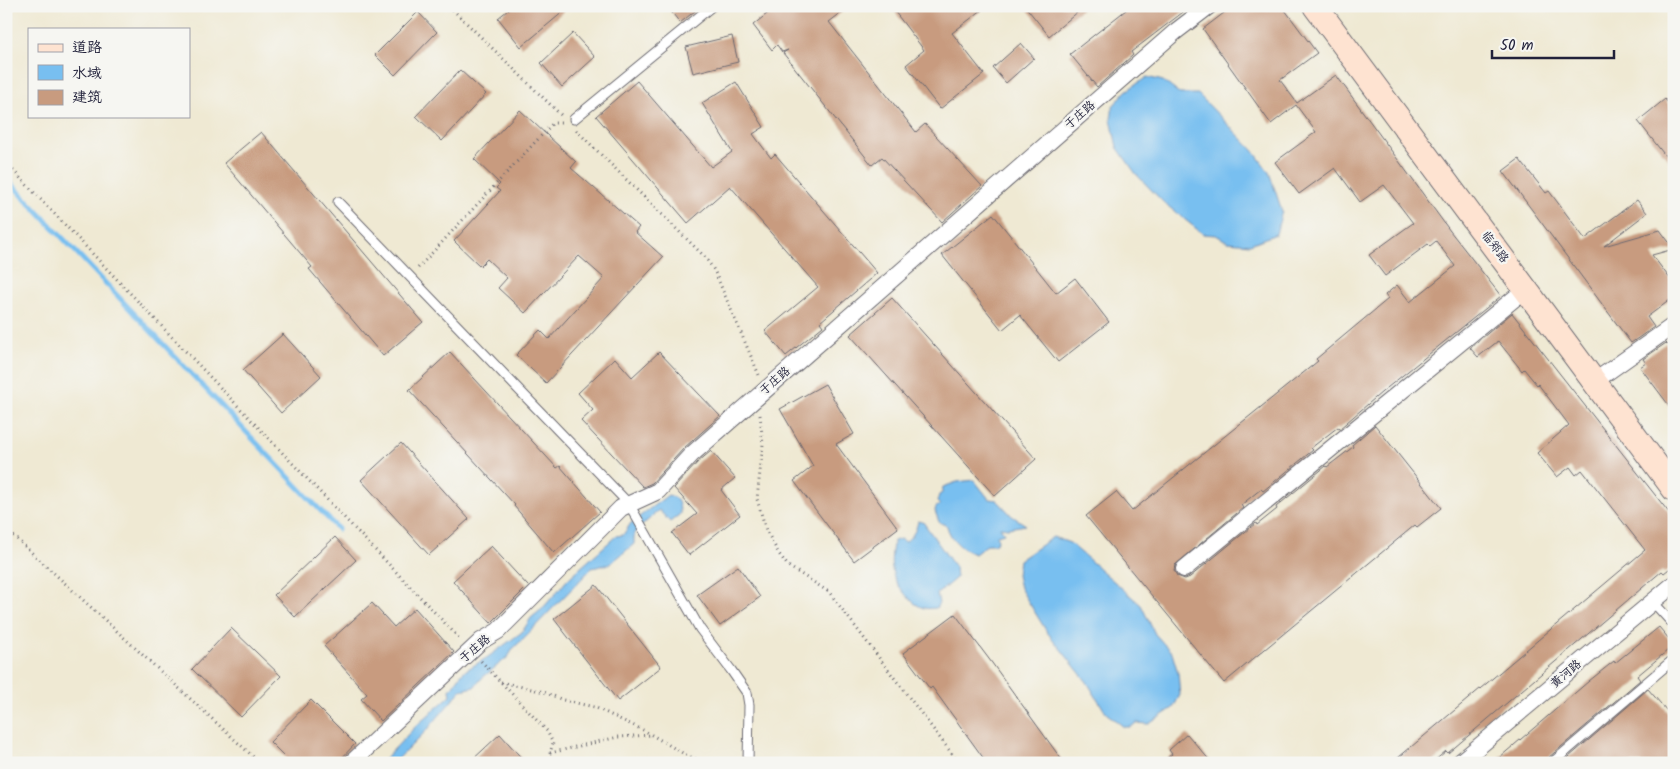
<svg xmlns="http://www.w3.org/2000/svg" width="1680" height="769" viewBox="0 0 1680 769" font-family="Kalam,'LXGW WenKai TC',sans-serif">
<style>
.water{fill:#78bff0;stroke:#4d7096}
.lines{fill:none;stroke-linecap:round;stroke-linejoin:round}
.stream{stroke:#78bff0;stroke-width:5}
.building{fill:#c89b7f}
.service-casing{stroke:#6a6870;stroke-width:11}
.minor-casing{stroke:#6a6870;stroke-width:18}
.secondary-casing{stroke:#6a6870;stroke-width:26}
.path{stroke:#6a6870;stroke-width:3;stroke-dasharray:1 4;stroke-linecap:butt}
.service{stroke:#fff;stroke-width:9}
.minor{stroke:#fff;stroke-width:16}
.secondary{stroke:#fee3d1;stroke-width:24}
.labels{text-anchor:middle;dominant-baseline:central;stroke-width:4.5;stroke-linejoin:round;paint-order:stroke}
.street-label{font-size:12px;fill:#22223b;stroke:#f6f6f2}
</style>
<rect width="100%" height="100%" fill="#f6f6f2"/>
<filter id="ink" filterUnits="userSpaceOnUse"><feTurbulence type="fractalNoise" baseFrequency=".02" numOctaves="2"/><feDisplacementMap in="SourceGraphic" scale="10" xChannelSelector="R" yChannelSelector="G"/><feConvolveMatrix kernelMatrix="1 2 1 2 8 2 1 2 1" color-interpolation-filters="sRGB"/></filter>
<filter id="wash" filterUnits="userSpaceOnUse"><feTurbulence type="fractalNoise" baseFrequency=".0096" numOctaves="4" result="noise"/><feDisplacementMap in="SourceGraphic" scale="20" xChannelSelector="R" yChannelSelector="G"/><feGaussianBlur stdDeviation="1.12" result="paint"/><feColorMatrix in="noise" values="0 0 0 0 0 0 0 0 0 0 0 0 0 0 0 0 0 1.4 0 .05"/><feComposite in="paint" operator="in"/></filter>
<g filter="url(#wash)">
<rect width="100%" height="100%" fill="#efe9d3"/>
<!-- water -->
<g class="water">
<path d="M 1147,77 L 1163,81 L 1180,94 L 1198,94 L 1253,150 L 1269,172 L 1282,211 L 1276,234 L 1250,244 L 1228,242 L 1216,235 L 1203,234 L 1164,203 L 1136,174 L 1117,147 L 1111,119 L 1113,106 L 1126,91 Z"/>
<path d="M 974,480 L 989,499 L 997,500 L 1012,516 L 1026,525 L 1008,528 L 1000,527 L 1004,533 L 997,535 L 998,541 L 994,544 L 988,544 L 975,554 C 962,550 950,539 947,526 L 939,522 L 935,511 L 936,507 L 940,505 L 937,502 L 939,495 L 942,493 L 943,487 L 957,482 Z"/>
<path d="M 668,495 C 678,497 680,504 680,514 L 670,522 L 659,510 L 634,533 L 634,544 L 610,564 L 592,568 L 513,649 L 508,657 L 482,678 L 474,687 L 461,690 L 426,731 L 394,763 L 381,763 L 416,726 L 451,695 L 450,690 L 463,672 L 488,657 L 522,632 L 531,618 L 542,609 L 569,578 L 616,536 L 623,535 L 631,523 Z"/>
<path d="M 918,521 L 923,522 L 955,567 L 956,578 L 937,594 L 939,603 L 936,608 C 932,608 927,609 924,608 C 912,605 899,588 894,577 C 890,567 891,552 894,541 L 900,539 L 905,542 C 913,536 916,531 918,521 Z"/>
<path d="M 1053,537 L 1070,543 L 1141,605 L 1155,634 L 1172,653 L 1178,673 L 1180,695 L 1173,708 L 1149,724 L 1136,723 L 1131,727 L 1124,727 L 1106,713 L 1087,682 L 1047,632 L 1020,588 L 1017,575 L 1019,560 Z"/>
</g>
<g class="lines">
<!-- stream -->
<path class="stream" d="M 6,178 L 338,529"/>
</g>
<g id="blocks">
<!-- building -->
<g class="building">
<path d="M 513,6 L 570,6 L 521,47 L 498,18 Z"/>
<path d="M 667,6 L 701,6 L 680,23 Z"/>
<path d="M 777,6 L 850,6 L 829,22 L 916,132 L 925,124 L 982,186 L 942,222 L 882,157 L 872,165 L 783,53 L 788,50 L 782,52 L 777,45 L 772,50 L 753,25 Z"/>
<path d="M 902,6 L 987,6 L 952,33 L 984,74 L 940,109 L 906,65 L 924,50 L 895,12 Z"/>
<path d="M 1025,6 L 1085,6 L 1049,36 Z"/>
<path d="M 1131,6 L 1191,6 L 1131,52 L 1133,55 L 1097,87 L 1070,54 Z"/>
<path d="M 1233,6 L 1282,6 L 1317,53 L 1280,80 L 1297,103 L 1336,75 L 1450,231 L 1501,296 L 1382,392 L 1339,429 L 1338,427 L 1311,448 L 1313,450 L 1263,491 L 1261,489 L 1241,505 L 1243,508 L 1175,565 L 1174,570 L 1177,576 L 1185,579 L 1190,577 L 1256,523 L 1257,525 L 1277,509 L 1276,507 L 1326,466 L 1327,467 L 1353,447 L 1352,445 L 1375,425 L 1441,508 L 1417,527 L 1415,525 L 1224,683 L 1086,516 L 1116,492 L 1132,511 L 1318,361 L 1316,359 L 1388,299 L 1385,295 L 1397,285 L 1410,302 L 1455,266 L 1436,241 L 1430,246 L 1428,244 L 1385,276 L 1369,255 L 1413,223 L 1384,185 L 1360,202 L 1335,168 L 1299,194 L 1275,162 L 1316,132 L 1296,105 L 1271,124 L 1203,29 Z"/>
<path d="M 418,12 L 437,32 L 395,75 L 375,55 Z"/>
<path d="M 573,33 L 595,57 L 562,87 L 541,63 Z"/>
<path d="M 732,36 L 738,62 L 693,73 L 686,47 Z"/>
<path d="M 1021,43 L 1034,58 L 1006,83 L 993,68 Z"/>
<path d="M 460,70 L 486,94 L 442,141 L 416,116 Z"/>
<path d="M 637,81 L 711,167 L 732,152 L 702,103 L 736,82 L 764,127 L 753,134 L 771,158 L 775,154 L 877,273 L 820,322 L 823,326 L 786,356 L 765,331 L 818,287 L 730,186 L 688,223 L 596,116 Z"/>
<path d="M 1665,99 L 1674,111 L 1674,167 L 1638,121 Z"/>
<path d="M 520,110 L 576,162 L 571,168 L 639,227 L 635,232 L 663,257 L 546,383 L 516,355 L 540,330 L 549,339 L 604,278 L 579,256 L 525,313 L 498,288 L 507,278 L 487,259 L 480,266 L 454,241 L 500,191 L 496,188 L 500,184 L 474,159 Z"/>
<path d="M 261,132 L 423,322 L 383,356 L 309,269 L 312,267 L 224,163 Z"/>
<path d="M 1519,159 L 1546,193 L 1549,191 L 1585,239 L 1637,200 L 1647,213 L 1604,246 L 1660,230 L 1674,249 L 1652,255 L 1674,284 L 1674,297 L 1647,317 L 1654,327 L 1631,343 L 1503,171 Z"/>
<path d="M 993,214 L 1056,293 L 1075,278 L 1109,322 L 1058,362 L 1020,315 L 1002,330 L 942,255 Z"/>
<path d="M 892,298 L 1036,459 L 995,496 L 850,335 Z"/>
<path d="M 1512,313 L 1674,519 L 1674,565 L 1664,573 L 1662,571 L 1448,753 L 1446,751 L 1432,763 L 1392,763 L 1645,550 L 1582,470 L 1576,475 L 1570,467 L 1557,477 L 1537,453 L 1569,425 L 1538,384 L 1537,385 L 1524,369 L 1522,371 L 1498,341 L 1478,357 L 1470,348 Z"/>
<path d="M 283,334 L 321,376 L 281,413 L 243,370 Z"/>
<path d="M 1674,340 L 1674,412 L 1640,367 L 1646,363 L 1643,359 L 1666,343 L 1668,345 Z"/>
<path d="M 450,352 L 557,468 L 560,466 L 600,512 L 554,553 L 514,506 L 515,505 L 409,390 Z"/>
<path d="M 659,352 L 720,416 L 684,448 L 652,483 L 643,487 L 581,421 L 593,410 L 578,393 L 615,358 L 632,377 Z"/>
<path d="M 825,384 L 854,434 L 836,444 L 898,528 L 854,561 L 794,481 L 813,466 L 780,409 Z"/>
<path d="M 401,443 L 469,519 L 429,555 L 361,480 Z"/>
<path d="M 711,451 L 735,478 L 721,490 L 740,515 L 689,555 L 672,533 L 697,514 L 674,488 L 698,462 Z"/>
<path d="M 335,537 L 356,560 L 295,617 L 274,595 Z"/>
<path d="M 491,546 L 528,586 L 491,623 L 453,581 Z"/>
<path d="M 738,566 L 760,597 L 720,626 L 697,595 Z"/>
<path d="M 596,585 L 661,667 L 618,701 L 554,619 Z"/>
<path d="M 372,603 L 394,627 L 415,608 L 454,652 L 381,721 L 361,699 L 367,694 L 324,646 Z"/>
<path d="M 955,614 L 992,663 L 1064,763 L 987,763 L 932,687 L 930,689 L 903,653 Z"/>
<path d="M 1659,627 L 1674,645 L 1637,676 L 1640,680 L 1548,758 L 1546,763 L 1493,763 L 1589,681 L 1614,661 L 1615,663 Z"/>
<path d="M 231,628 L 281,676 L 241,717 L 192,669 Z"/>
<path d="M 1648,689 L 1674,719 L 1674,763 L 1562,763 Z"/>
<path d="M 311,700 L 355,744 L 337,763 L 291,763 L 270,742 Z"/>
<path d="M 500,734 L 526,763 L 469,763 Z"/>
<path d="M 1187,734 L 1212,763 L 1161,763 L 1172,754 L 1169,750 Z"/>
</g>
</g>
</g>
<g filter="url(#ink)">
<use href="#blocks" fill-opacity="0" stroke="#6a6870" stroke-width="1"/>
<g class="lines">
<!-- service casing -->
<g class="service-casing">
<g id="service">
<path d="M 574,119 L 712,6"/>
<path d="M 338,202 L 629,504 L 700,629 L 731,670 L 747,693 L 749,705 L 748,763"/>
<path d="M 1653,602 L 1674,625"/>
<path d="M 1552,763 L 1674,659"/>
</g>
</g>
<!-- minor casing -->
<g class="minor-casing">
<g id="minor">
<path d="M 1595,381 L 1674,325"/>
<path d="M 1184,569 L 1526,289"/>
<path d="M 351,763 L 481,641 L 498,631 L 621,508 L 658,491 L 691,455 L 1175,32 L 1209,6"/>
<path d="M 1459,763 L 1674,584"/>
</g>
</g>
<!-- secondary casing -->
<g class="secondary-casing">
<path id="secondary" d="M 1315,6 L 1674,489"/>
</g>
<!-- path -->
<g class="path">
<path d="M 449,6 L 563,117"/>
<path d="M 576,130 L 705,257 L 714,270 L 759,375"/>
<path d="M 6,163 L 461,640"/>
<path d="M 418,268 L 553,123 L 563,123"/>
<path d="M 760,415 L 763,444 L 757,499 L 766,530 L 779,554 L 788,566 L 829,592 L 959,763"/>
<path d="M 6,529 L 260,763"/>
<path d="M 481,661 L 547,731 L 553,743 L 548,760 L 545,763"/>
<path d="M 501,682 L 544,692 L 563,700 L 594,707 L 645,731 L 686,755 L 705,763"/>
<path d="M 550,753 L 618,737 L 652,735"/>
<path d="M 948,763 L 955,757"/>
</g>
<!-- service -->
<use href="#service" class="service"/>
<!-- minor -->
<use href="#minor" class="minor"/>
<!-- secondary -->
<use href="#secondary" class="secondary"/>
</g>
</g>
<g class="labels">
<!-- street labels -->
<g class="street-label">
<text transform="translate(1080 115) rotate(-41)">于庄路</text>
<text transform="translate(1495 247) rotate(53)">临郑路</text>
<text transform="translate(775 381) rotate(-41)">于庄路</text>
<text transform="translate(475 649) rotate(-40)">于庄路</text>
<text transform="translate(1566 674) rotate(-40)">黄河路</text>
</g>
</g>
<!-- margin -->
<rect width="1680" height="769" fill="none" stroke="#f6f6f2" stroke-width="25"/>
<!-- legend -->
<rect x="28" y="28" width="162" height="90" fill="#f6f6f2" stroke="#a1a1a9"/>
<rect x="38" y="44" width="25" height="8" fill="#fee3d1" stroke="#a1a1a9"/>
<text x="72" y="52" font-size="15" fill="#22223b">道路</text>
<rect x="38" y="65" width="25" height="15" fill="#78bff0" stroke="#a1a1a9"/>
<text x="72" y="78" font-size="15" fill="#22223b">水域</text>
<rect x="38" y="90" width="25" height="15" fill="#c89b7f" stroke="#a1a1a9"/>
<text x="72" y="102" font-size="15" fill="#22223b">建筑</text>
<!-- scale -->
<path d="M1492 50v8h122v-8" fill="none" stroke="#22223b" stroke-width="2.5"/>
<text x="1500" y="50" font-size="15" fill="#22223b" stroke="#f6f6f2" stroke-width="4" paint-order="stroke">50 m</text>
</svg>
